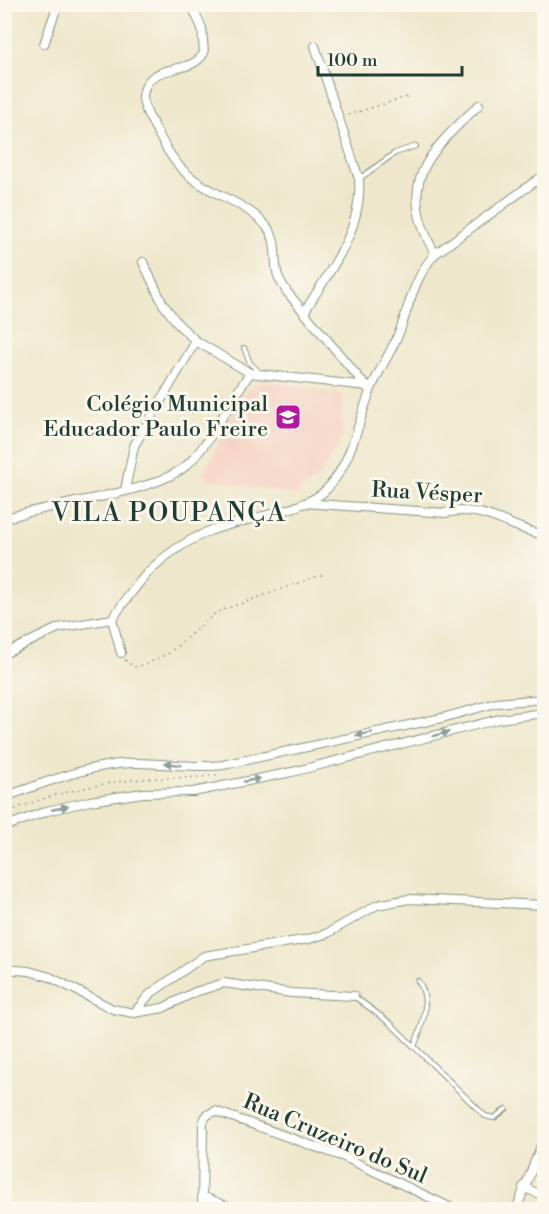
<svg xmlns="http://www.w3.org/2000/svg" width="549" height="1214" viewBox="0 0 549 1214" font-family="'Libre Bodoni',serif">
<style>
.built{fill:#f6d2c3}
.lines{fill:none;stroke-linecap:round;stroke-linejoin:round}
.lane-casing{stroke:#869280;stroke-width:6}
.street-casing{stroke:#869280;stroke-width:10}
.path{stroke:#869280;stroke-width:1.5;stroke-dasharray:1.5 4.5;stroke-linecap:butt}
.lane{stroke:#fff;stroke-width:4}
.street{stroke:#fff;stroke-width:8}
.oneway{fill:#8f9e9a}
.labels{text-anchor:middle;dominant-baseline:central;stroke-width:6;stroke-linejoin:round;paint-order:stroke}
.poi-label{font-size:22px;fill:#1f3d34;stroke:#fbf7ec;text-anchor:end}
.street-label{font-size:22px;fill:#1f3d34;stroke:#fbf7ec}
.quarter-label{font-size:26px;letter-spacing:1.5px;fill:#1f3d34;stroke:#fbf7ec}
</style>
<rect width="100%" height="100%" fill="#fbf7ec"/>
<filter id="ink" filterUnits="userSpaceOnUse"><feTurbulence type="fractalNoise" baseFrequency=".0167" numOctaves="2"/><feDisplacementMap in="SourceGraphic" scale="12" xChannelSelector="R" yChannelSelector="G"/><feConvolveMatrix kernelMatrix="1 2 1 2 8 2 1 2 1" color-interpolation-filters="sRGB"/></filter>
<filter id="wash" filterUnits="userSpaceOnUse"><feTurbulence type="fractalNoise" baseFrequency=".008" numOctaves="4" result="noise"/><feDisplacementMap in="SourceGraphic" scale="24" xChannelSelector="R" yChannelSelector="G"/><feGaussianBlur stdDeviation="1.35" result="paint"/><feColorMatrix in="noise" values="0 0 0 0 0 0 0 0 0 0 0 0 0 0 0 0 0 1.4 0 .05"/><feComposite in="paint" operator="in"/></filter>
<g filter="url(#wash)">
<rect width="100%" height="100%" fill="#eee7cb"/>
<!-- built -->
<path class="built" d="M 262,381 L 343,394 L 342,439 L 320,476 L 295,495 L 208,479 L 203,474 L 245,394 Z"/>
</g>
<g filter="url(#ink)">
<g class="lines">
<!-- lane casing -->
<g class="lane-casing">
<g id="lane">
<path d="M 359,179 L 395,153 L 416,146"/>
<path d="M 244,348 L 250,363 L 259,372"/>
<path d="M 355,997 L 390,1023 L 485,1116 L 494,1118 L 506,1109"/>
<path d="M 414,1047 C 422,1027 432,1000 418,981"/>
</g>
</g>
<!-- street casing -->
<g class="street-casing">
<g id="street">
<path d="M 191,4 L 202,28 L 204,53 C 191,75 158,63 146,85 C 139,99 146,112 153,124 C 162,141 172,161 187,174 C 210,195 247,202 267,227 C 279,241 273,260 278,276 C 280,281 284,287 287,292 L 370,391"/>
<path d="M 44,44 L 58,4"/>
<path d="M 435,254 C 396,183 426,155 479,105"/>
<path d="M 143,262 L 163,304 L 178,324 L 196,341 L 250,373 L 367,386"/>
<path d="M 305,311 C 330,270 363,230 359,179 L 315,46"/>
<path d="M 125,490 L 134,446 L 196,341"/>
<path d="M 304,503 L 446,513 C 483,504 509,528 544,535"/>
<path d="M 4,519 C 50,503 157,494 188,464 C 213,439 229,403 250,373"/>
<path d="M 112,619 L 121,653"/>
<path d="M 4,654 L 58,628 L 112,619 C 143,576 157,555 207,532 C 239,518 304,513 327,489 C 353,460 357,424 371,389 C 380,368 393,349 401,328 C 410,301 416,275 435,254 L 544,175"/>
<path d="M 4,797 C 45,783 87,765 131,763 C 162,762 192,769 223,765 L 442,718 L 496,703 L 544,699"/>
<path d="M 4,827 L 47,811 L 90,801 L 143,793 L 193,792 L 292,772 L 499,719 L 544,713"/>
<path d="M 4,969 L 29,971 L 50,977 L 113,1009 L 134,1013 L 163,1008 L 195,992 L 224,983 L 291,993 L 354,996"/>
<path d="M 134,1013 L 150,994 L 204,956 L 309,939 L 328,933 L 377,905 L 409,899 L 544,905"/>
<path d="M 523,1187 L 544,1196"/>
<path d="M 202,1196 L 236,1210"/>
<path d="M 202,1210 L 203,1122 L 207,1115 L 215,1111 L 344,1157 L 456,1210"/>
<path d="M 516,1210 L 544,1138"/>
</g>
</g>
<!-- path -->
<g class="path">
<path d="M 348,115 L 407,97"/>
<path d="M 125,660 L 134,667 L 147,664 L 169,653 L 217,612 L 324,574"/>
<path d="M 4,814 C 41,797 86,786 125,781 C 156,776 186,780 217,775"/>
</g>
<!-- lane -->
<use href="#lane" class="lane"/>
<!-- street -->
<use href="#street" class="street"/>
</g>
<!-- one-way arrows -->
<defs><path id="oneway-solid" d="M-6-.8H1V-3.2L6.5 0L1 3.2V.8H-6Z" transform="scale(1.5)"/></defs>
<g class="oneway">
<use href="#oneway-solid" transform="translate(364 734) rotate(168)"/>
<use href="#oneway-solid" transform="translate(441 734) rotate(-15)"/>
<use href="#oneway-solid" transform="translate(173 764) rotate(-171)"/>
<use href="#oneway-solid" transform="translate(252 780) rotate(-11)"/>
<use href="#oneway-solid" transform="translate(60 808) rotate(-13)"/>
</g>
</g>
<!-- icons -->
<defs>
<g id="school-square" transform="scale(1.35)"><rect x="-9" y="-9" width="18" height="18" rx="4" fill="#b5179e" stroke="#fbf7ec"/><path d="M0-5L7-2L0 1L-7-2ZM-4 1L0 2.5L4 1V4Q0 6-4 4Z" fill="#fff"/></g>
</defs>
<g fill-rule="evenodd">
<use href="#school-square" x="288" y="417"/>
</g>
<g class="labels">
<!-- poi labels -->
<g class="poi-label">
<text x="268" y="404">Colégio Municipal<tspan x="268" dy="25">Educador Paulo Freire</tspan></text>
</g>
<!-- street labels -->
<g class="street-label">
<text transform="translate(427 493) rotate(3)">Rua Vésper</text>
<text transform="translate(335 1139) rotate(23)">Rua Cruzeiro do Sul</text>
</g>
<!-- quarter labels -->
<g class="quarter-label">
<text x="169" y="513">VILA POUPANÇA</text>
</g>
</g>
<!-- margin -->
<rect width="549" height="1214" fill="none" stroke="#fbf7ec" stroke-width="24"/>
<!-- scale -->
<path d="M318 66v9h144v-9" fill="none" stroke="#1f3d34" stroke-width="3"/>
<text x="327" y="66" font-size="18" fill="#1f3d34" stroke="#fbf7ec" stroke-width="4.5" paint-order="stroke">100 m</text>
</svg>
